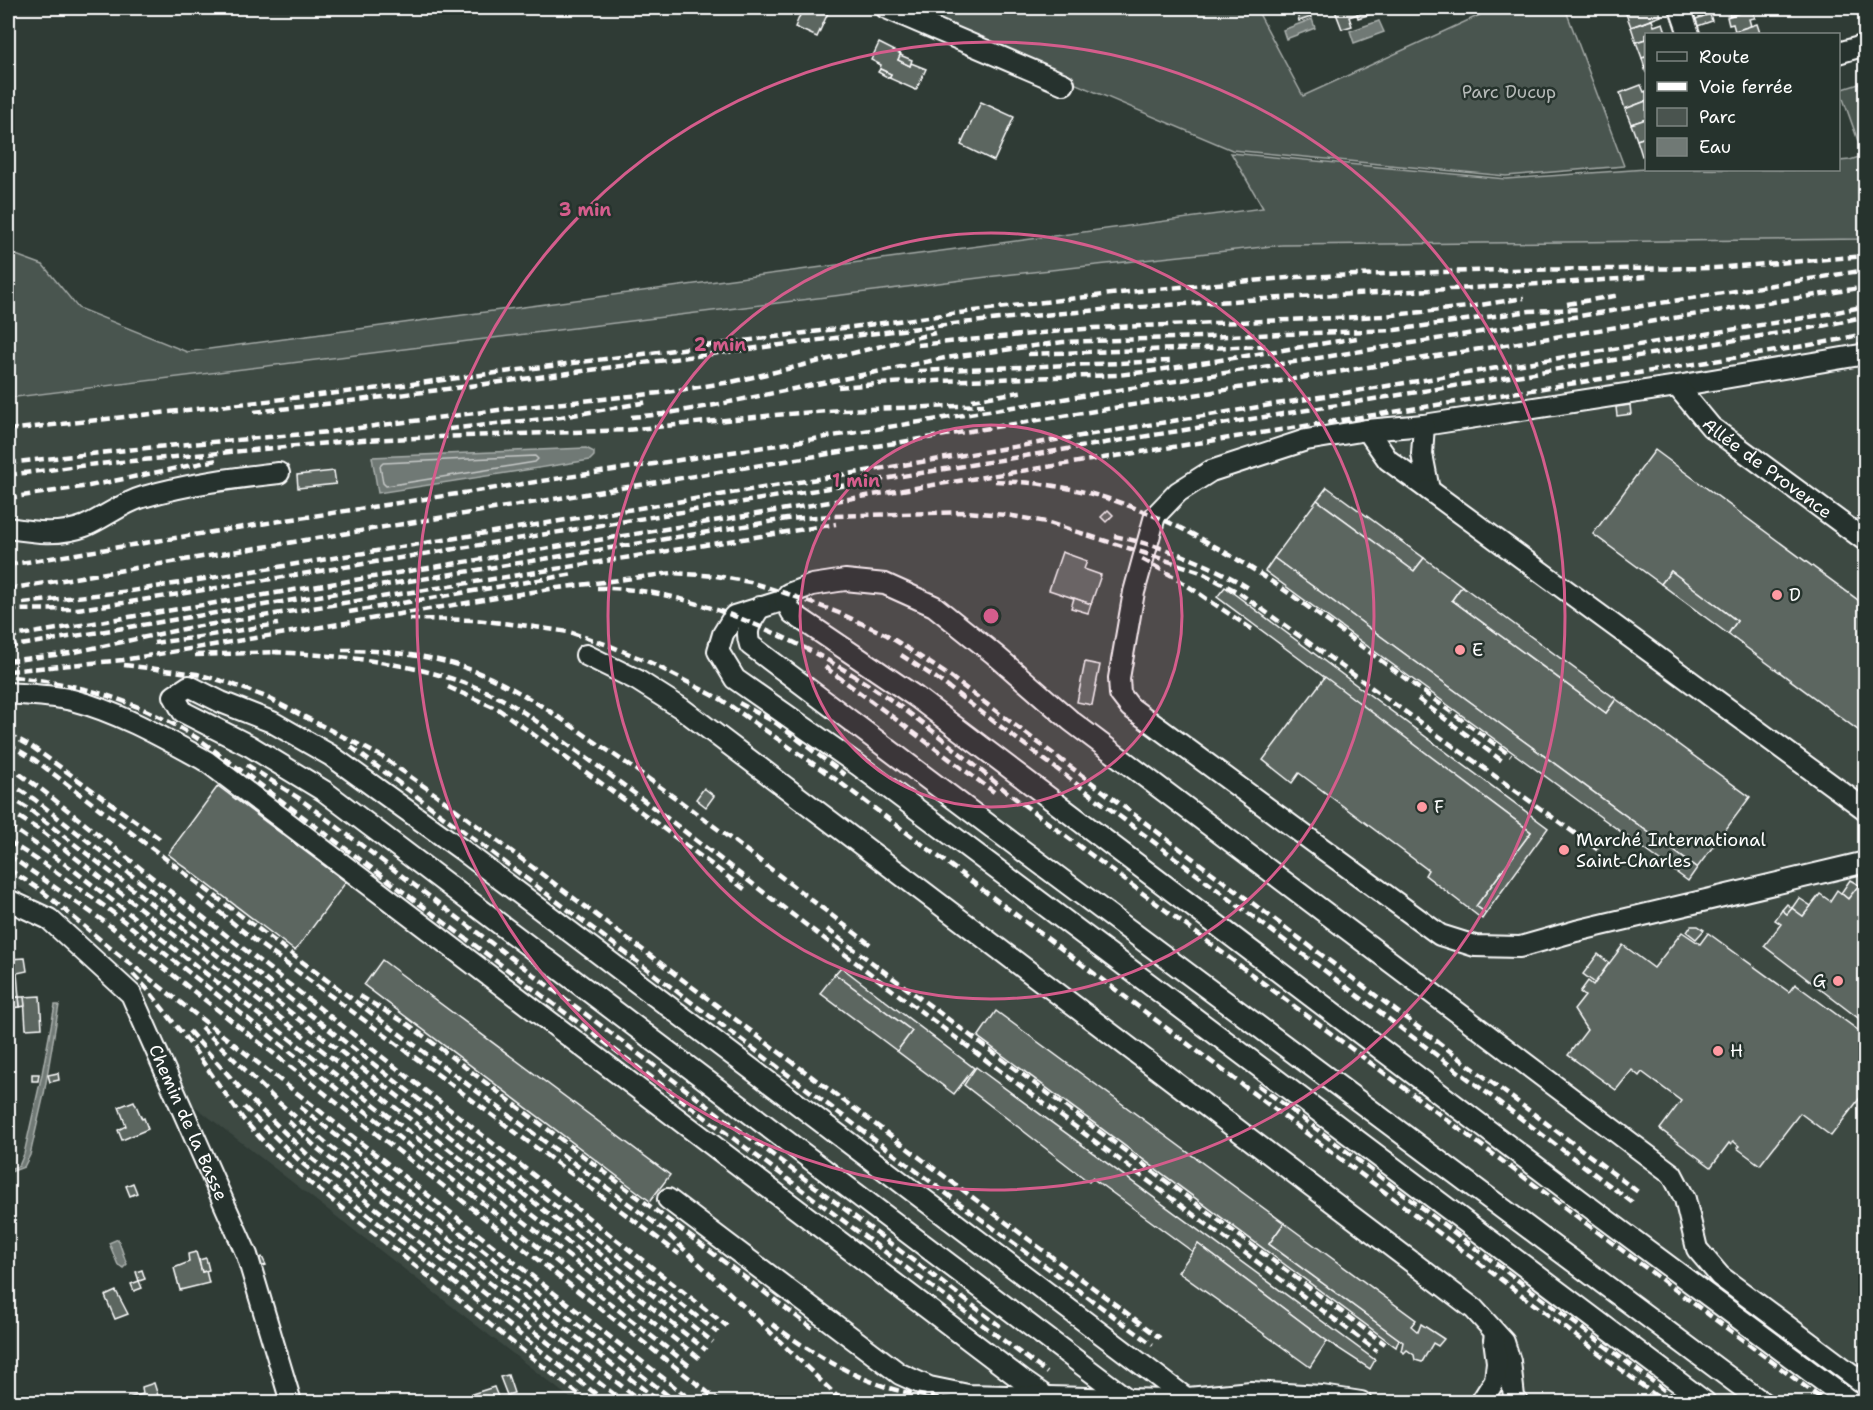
<svg xmlns="http://www.w3.org/2000/svg" width="1873" height="1410" viewBox="0 0 1873 1410" font-family="'Shantell Sans',sans-serif">
<style>
.built{fill:#3c4842}
.green{fill:#4a544f;stroke:#a4aaa7;stroke-width:1.5}
.water{fill:#707975;stroke:#a9afac;stroke-width:1.5}
.lines{fill:none;stroke-linecap:round;stroke-linejoin:round}
.shore{stroke:#c6c9c8;stroke-width:1.5}
.building{fill:#5b6661;stroke:#fff;stroke-width:1.5}
.minor-casing{stroke:#fff;stroke-width:24}
.minor{stroke:#26332d;stroke-width:20}
.rail{stroke:#fff;stroke-width:4.5;stroke-dasharray:9 4.5;stroke-linecap:butt}
.ring{fill:none;stroke:#d45d8c;stroke-width:3}
.poi-dot{fill:#ff9aa2;stroke:#26332d;stroke-width:2}
.labels{text-anchor:middle;dominant-baseline:central;stroke-width:5;stroke-linejoin:round;paint-order:stroke}
.park-label{font-size:18px;fill:#b7bbb9;stroke:#26332d}
.street-label{font-size:18px;fill:#fff;stroke:#26332d}
.poi-label{font-size:18px;fill:#fff;stroke:#26332d;text-anchor:start}
.centre{fill:#d45d8c;stroke:#26332d;stroke-width:3}
.ring-label{font-size:18px;text-anchor:middle;font-weight:bold;fill:#d45d8c;stroke:#26332d;stroke-width:5;stroke-linejoin:round;paint-order:stroke}
</style>
<rect width="100%" height="100%" fill="#2f3b35"/>
<filter id="ink" filterUnits="userSpaceOnUse"><feTurbulence type="fractalNoise" baseFrequency=".0167" numOctaves="2"/><feDisplacementMap in="SourceGraphic" scale="12" xChannelSelector="R" yChannelSelector="G"/><feConvolveMatrix kernelMatrix="1 2 1 2 8 2 1 2 1" color-interpolation-filters="sRGB"/></filter>
<g filter="url(#ink)">
<!-- built -->
<path class="built" d="M 1865,239 L 1865,1402 L 575,1402 L 188,1101 L 139,992 L 50,909 L 17,886 L 8,882 L 8,398 L 995,276 L 1282,245 Z"/>
<!-- green -->
<g class="green">
<path d="M 897,8 L 1256,8 L 1303,96 L 1495,8 L 1565,8 L 1624,166 L 1506,176 L 1232,150 Z"/>
<path d="M 1865,82 L 1865,148 L 1861,149 L 1840,90 Z"/>
<path d="M 1231,153 L 1506,179 L 1646,169 L 1838,170 L 1839,161 L 1850,160 L 1865,155 L 1865,239 L 1282,245 L 995,276 L 8,398 L 8,252 L 43,265 L 78,308 L 187,352 L 1263,208 Z"/>
</g>
<!-- water -->
<g class="water">
<path d="M 1312,19 L 1315,28 L 1286,39 L 1283,30 Z"/>
<path d="M 1379,21 L 1384,32 L 1354,43 L 1350,31 Z"/>
<path d="M 586,448 L 594,452 L 594,456 L 590,460 L 378,493 L 372,457 Z"/>
<path d="M 55,1005 L 59,1005 L 44,1094 L 30,1155 L 24,1167 L 8,1173 L 8,1169 L 19,1166 L 24,1154 L 42,1074 Z"/>
<path d="M 118,1239 L 126,1262 L 127,1264 L 123,1268 L 118,1265 L 109,1243 Z"/>
</g>
<g class="lines">
<!-- shore -->
<path class="shore" d="M 535,456 L 538,459 L 535,462 L 386,486 L 383,483 L 380,466 L 383,463 Z"/>
</g>
<!-- building -->
<g class="building">
<path d="M 803,8 L 816,8 L 828,13 L 817,37 L 795,27 Z"/>
<path d="M 1277,8 L 1307,8 L 1311,17 L 1299,21 L 1296,8 L 1280,14 Z"/>
<path d="M 1334,8 L 1389,8 L 1374,13 L 1372,9 L 1349,17 L 1352,26 L 1342,29 Z"/>
<path d="M 1635,8 L 1647,8 L 1648,10 L 1658,8 L 1661,16 L 1631,27 L 1625,11 Z"/>
<path d="M 1724,8 L 1746,8 L 1746,10 L 1730,16 L 1728,9 L 1724,10 Z"/>
<path d="M 1372,9 L 1374,13 L 1358,18 L 1357,14 Z"/>
<path d="M 1752,9 L 1755,18 L 1749,19 L 1751,26 L 1735,31 L 1733,24 L 1729,25 L 1727,17 Z"/>
<path d="M 1710,14 L 1712,21 L 1695,27 L 1693,20 Z"/>
<path d="M 1652,20 L 1654,26 L 1663,23 L 1666,32 L 1658,34 L 1646,34 L 1646,39 L 1636,42 L 1631,27 Z"/>
<path d="M 1757,24 L 1760,33 L 1732,34 L 1732,32 Z"/>
<path d="M 1646,39 L 1646,57 L 1642,58 L 1636,42 Z"/>
<path d="M 879,43 L 901,54 L 898,60 L 910,66 L 911,63 L 926,69 L 916,90 L 889,78 L 891,74 L 880,69 L 881,65 L 871,60 Z"/>
<path d="M 900,55 L 912,60 L 910,66 L 898,60 Z"/>
<path d="M 1646,57 L 1646,73 L 1642,58 Z"/>
<path d="M 880,69 L 891,74 L 889,78 L 878,72 Z"/>
<path d="M 1641,85 L 1644,92 L 1646,91 L 1646,101 L 1625,109 L 1620,93 Z"/>
<path d="M 1646,101 L 1646,119 L 1631,124 L 1625,109 Z"/>
<path d="M 981,102 L 1014,117 L 994,161 L 961,145 Z"/>
<path d="M 1646,119 L 1646,137 L 1637,140 L 1631,124 Z"/>
<path d="M 1646,137 L 1646,154 L 1642,156 L 1637,140 Z"/>
<path d="M 1630,405 L 1631,414 L 1617,416 L 1616,407 Z"/>
<path d="M 1655,450 L 1866,606 L 1866,736 L 1728,634 L 1737,621 L 1671,571 L 1661,584 L 1593,534 Z"/>
<path d="M 334,471 L 336,484 L 298,488 L 297,475 Z"/>
<path d="M 1327,487 L 1424,558 L 1414,571 L 1317,500 Z"/>
<path d="M 1317,500 L 1414,571 L 1424,558 L 1462,586 L 1452,600 L 1606,713 L 1616,699 L 1750,797 L 1697,868 L 1274,558 Z"/>
<path d="M 1108,510 L 1113,515 L 1106,522 L 1101,517 Z"/>
<path d="M 1062,552 L 1087,561 L 1084,569 L 1101,575 L 1091,604 L 1049,590 Z"/>
<path d="M 1274,558 L 1697,868 L 1688,881 L 1265,571 Z"/>
<path d="M 1671,571 L 1737,621 L 1728,634 L 1661,584 Z"/>
<path d="M 1462,586 L 1616,699 L 1606,713 L 1452,600 Z"/>
<path d="M 1225,587 L 1548,828 L 1486,913 L 1476,906 L 1531,832 L 1217,597 Z"/>
<path d="M 1074,598 L 1091,604 L 1088,613 L 1071,608 Z"/>
<path d="M 1085,662 L 1100,665 L 1092,705 L 1077,702 Z"/>
<path d="M 1325,677 L 1531,832 L 1476,906 L 1486,913 L 1482,919 L 1425,875 L 1428,870 L 1299,773 L 1292,783 L 1263,760 Z"/>
<path d="M 218,786 L 346,882 L 295,951 L 168,854 Z"/>
<path d="M 704,788 L 714,796 L 706,807 L 696,799 Z"/>
<path d="M 1850,880 L 1859,885 L 1848,899 L 1841,893 Z"/>
<path d="M 1862,880 L 1866,883 L 1866,890 L 1859,885 Z"/>
<path d="M 1859,885 L 1866,890 L 1866,1016 L 1862,1021 L 1764,946 L 1781,924 L 1775,920 L 1782,910 L 1787,914 L 1792,908 L 1803,916 L 1820,894 L 1830,901 L 1837,890 L 1848,899 Z"/>
<path d="M 1799,898 L 1811,906 L 1803,916 L 1792,908 Z"/>
<path d="M 1787,904 L 1792,908 L 1787,914 L 1782,910 Z"/>
<path d="M 1691,926 L 1698,926 L 1704,930 L 1696,939 L 1687,932 Z"/>
<path d="M 1682,932 L 1700,944 L 1708,933 L 1789,992 L 1795,984 L 1866,1036 L 1864,1047 L 1866,1048 L 1866,1058 L 1862,1063 L 1866,1065 L 1866,1090 L 1831,1136 L 1800,1113 L 1760,1165 L 1737,1148 L 1739,1146 L 1733,1141 L 1731,1145 L 1729,1143 L 1711,1167 L 1660,1129 L 1681,1101 L 1642,1072 L 1639,1076 L 1632,1070 L 1616,1090 L 1568,1055 L 1587,1030 L 1574,1010 L 1585,996 L 1580,992 L 1588,981 L 1593,985 L 1623,945 L 1654,968 Z"/>
<path d="M 1598,954 L 1609,963 L 1595,983 L 1583,974 Z"/>
<path d="M 25,958 L 27,971 L 17,973 L 19,997 L 8,998 L 8,959 Z"/>
<path d="M 382,960 L 670,1175 L 650,1201 L 364,985 Z"/>
<path d="M 841,967 L 974,1068 L 954,1094 L 897,1051 L 912,1031 L 835,974 Z"/>
<path d="M 835,974 L 912,1031 L 897,1051 L 820,993 Z"/>
<path d="M 40,996 L 42,1028 L 26,1029 L 24,997 Z"/>
<path d="M 19,997 L 24,997 L 25,1006 L 20,1007 Z"/>
<path d="M 19,997 L 20,1007 L 8,1008 L 8,998 Z"/>
<path d="M 996,1011 L 1284,1223 L 1269,1244 L 1399,1339 L 1396,1347 L 978,1037 Z"/>
<path d="M 976,1067 L 1375,1360 L 1370,1369 L 1327,1341 L 1198,1244 L 1193,1252 L 1092,1178 L 1089,1182 L 964,1085 Z"/>
<path d="M 58,1073 L 59,1080 L 50,1082 L 48,1075 Z"/>
<path d="M 32,1074 L 39,1074 L 38,1081 L 32,1081 Z"/>
<path d="M 134,1101 L 142,1119 L 144,1118 L 148,1129 L 122,1140 L 118,1130 L 126,1126 L 119,1107 Z"/>
<path d="M 133,1183 L 137,1193 L 130,1196 L 126,1186 Z"/>
<path d="M 1284,1223 L 1416,1320 L 1411,1326 L 1418,1332 L 1421,1324 L 1444,1339 L 1438,1346 L 1433,1343 L 1422,1362 L 1415,1360 L 1414,1355 L 1407,1350 L 1404,1353 L 1401,1351 L 1403,1342 L 1269,1244 Z"/>
<path d="M 1198,1244 L 1327,1341 L 1310,1367 L 1178,1272 Z"/>
<path d="M 196,1252 L 202,1272 L 206,1271 L 209,1283 L 180,1290 L 174,1268 L 189,1262 L 188,1254 Z"/>
<path d="M 262,1257 L 266,1265 L 260,1267 L 257,1260 Z"/>
<path d="M 206,1258 L 209,1270 L 202,1272 L 199,1260 Z"/>
<path d="M 142,1270 L 145,1279 L 139,1281 L 136,1272 Z"/>
<path d="M 139,1281 L 142,1288 L 134,1291 L 131,1284 Z"/>
<path d="M 116,1291 L 128,1314 L 115,1319 L 105,1296 Z"/>
<path d="M 508,1375 L 514,1393 L 507,1395 L 500,1377 Z"/>
<path d="M 154,1383 L 160,1402 L 130,1402 L 128,1398 L 143,1394 L 142,1387 Z"/>
<path d="M 494,1387 L 500,1402 L 447,1402 Z"/>
</g>
<g class="lines">
<!-- minor casing -->
<g class="minor-casing">
<g id="minor">
<path d="M 886,8 L 1064,84"/>
<path d="M 1680,8 L 1689,34"/>
<path d="M 1838,53 L 1866,45"/>
<path d="M 1866,354 L 1677,386 L 1424,425 L 1367,430 L 1306,440 L 1211,471 L 1178,492 L 1155,516 L 1134,592 L 1119,678 L 1120,694 L 1130,707 L 1440,935 L 1475,946 L 1520,947 L 1576,931 L 1866,862"/>
<path id="s1" d="M 1677,386 L 1711,427 L 1866,541"/>
<path d="M 1367,430 L 1388,460 L 1429,490 L 1422,454 L 1424,425"/>
<path d="M 1429,490 L 1866,810"/>
<path d="M 8,528 C 34,532 59,536 85,526 C 104,518 122,503 143,497 C 187,484 233,478 279,473"/>
<path d="M 785,600 L 734,616 L 723,634 L 718,651 L 735,679 L 858,765 L 1705,1402"/>
<path d="M 760,607 C 752,621 744,628 750,645 L 1018,847 L 1762,1402"/>
<path d="M 586,655 L 637,680 L 681,708 L 1474,1309 L 1504,1342 L 1510,1361 L 1514,1397 L 1517,1402"/>
<path d="M 8,693 C 28,695 52,695 72,700 C 119,712 164,738 206,761 L 1022,1380 L 1045,1396"/>
<path id="s2" d="M 8,900 L 49,919 L 131,994 L 247,1255 L 291,1402"/>
<path d="M 668,1199 L 900,1374 L 929,1387 L 968,1395 L 1167,1400 L 1251,1392 L 1322,1396 L 1361,1402"/>
<path d="M 1126,1398 L 324,791 L 250,746 L 183,712 L 174,696 L 189,686 L 221,702 L 272,722 L 330,755 L 462,850 L 1186,1398"/>
<path d="M 1481,1402 L 1495,1380 L 1497,1362 L 1494,1339"/>
<path d="M 1851,1402 L 1596,1212 L 916,697 L 792,613 L 785,600 L 788,594 L 812,585 L 845,580 L 885,584 L 934,606 L 994,654 L 1071,721 L 1672,1174 L 1685,1199 L 1697,1249 L 1720,1276 L 1866,1385"/>
</g>
</g>
<!-- minor -->
<use href="#minor" class="minor"/>
<!-- rail -->
<g class="rail">
<path d="M 1567,304 L 1620,295"/>
<path d="M 917,345 L 1094,328 L 1384,316 L 1468,307 L 1524,298"/>
<path d="M 1028,354 L 1265,346"/>
<path d="M 918,371 L 1170,361"/>
<path d="M 838,387 L 906,382 L 1118,375 L 1152,371 L 1357,338"/>
<path d="M 972,400 L 1025,391"/>
<path d="M 254,412 C 485,387 714,351 945,325 C 1178,298 1414,294 1647,277"/>
<path d="M 631,417 L 663,414 L 715,405 L 945,358 L 1063,342 L 1395,330 L 1530,311 L 1580,309"/>
<path d="M 449,429 L 561,417 L 648,402"/>
<path d="M 8,430 L 373,389 L 1052,301 L 1146,290 L 1298,277 L 1500,270 L 1715,268 L 1866,256"/>
<path d="M 8,463 L 155,447 L 328,432 L 506,409 L 660,393 L 731,382 L 771,373 L 935,333"/>
<path d="M 8,475 L 87,465 L 362,440 L 626,430 L 775,415 L 842,410 L 984,405"/>
<path d="M 995,481 C 1011,482 1026,482 1041,484 C 1133,495 1218,544 1293,596 L 1511,756"/>
<path d="M 8,498 L 89,486 L 217,460"/>
<path d="M 1114,536 C 1162,546 1208,562 1250,589"/>
<path d="M 1142,559 L 1176,578 L 1253,630"/>
<path d="M 8,565 L 280,521 L 758,448 L 1866,270"/>
<path d="M 597,588 C 697,586 823,650 902,708 C 941,736 978,769 1016,799 L 1826,1402"/>
<path d="M 8,589 L 852,450 L 1866,287"/>
<path d="M 23,603 L 131,591 L 1822,315 L 1866,306"/>
<path d="M 8,610 L 77,609 L 130,602 L 1822,326 L 1866,316"/>
<path d="M 349,612 L 574,574"/>
<path d="M 410,619 L 475,620 L 521,625 L 569,632 L 608,645 L 649,662 L 722,700 L 838,781 L 1664,1402"/>
<path d="M 8,637 L 927,486 L 1758,354 L 1838,340 L 1866,333"/>
<path d="M 154,643 L 193,638 L 278,624"/>
<path d="M 8,647 L 787,519 L 832,516 L 966,512 L 1007,515 L 1046,522 L 1144,553 L 1198,571 L 1238,592 L 1601,852"/>
<path d="M 342,650 C 380,650 418,654 454,664 C 510,681 557,716 604,748 C 696,810 783,879 871,945"/>
<path d="M 273,652 C 349,656 424,663 494,695 C 523,709 550,732 577,751 C 649,803 719,858 789,912 C 984,1060 1181,1205 1377,1351"/>
<path d="M 195,655 L 279,652"/>
<path d="M 901,655 L 936,678 L 1633,1203"/>
<path d="M 8,661 L 70,653 L 188,628 L 836,524"/>
<path d="M 124,665 L 197,674 L 229,683 L 266,697 L 381,756 L 435,794 L 1160,1338"/>
<path d="M 825,667 L 994,792"/>
<path d="M 8,671 L 123,660 L 550,589 L 672,573 L 716,576 L 750,582 L 788,594 L 839,613 L 887,635 L 948,675 L 1638,1192"/>
<path d="M 13,677 C 85,684 142,702 203,742 L 1047,1373"/>
<path d="M 448,687 L 498,709 L 644,814 L 747,891"/>
<path d="M 1418,699 L 1505,763"/>
<path d="M 739,703 L 776,723 L 845,775"/>
<path d="M 8,734 L 31,746 L 163,841"/>
<path d="M 8,744 L 35,760 L 297,958 L 664,1230 L 843,1402"/>
<path d="M 351,747 L 955,1200 L 1153,1345"/>
<path d="M 247,765 L 300,799 L 1000,1326"/>
<path d="M 8,766 L 41,789 L 144,871 L 727,1326"/>
<path d="M 8,782 L 34,799 L 718,1333"/>
<path d="M 8,796 L 29,809 L 117,877 L 713,1342"/>
<path d="M 8,810 L 44,833 L 91,870 L 706,1350"/>
<path d="M 8,825 L 72,869 L 699,1358"/>
<path d="M 8,841 L 56,872 L 107,908 L 691,1367"/>
<path d="M 8,855 L 105,922 L 720,1402"/>
<path d="M 8,869 L 42,891 L 109,947 L 694,1402"/>
<path d="M 198,895 L 258,943 L 390,1039 L 679,1254"/>
<path d="M 827,929 L 1385,1344"/>
<path d="M 133,974 L 149,991 L 188,1041 L 243,1119 L 271,1150 L 310,1183 L 587,1401"/>
<path d="M 360,996 L 409,1025 L 812,1328"/>
<path d="M 201,1027 L 277,1101 L 325,1142 L 660,1402"/>
<path d="M 189,1031 L 248,1097 L 310,1157 L 624,1402"/>
<path d="M 1258,1085 L 1680,1402"/>
<path d="M 244,1107 L 303,1164 L 606,1402"/>
<path d="M 300,1107 L 676,1402"/>
<path d="M 288,1121 L 318,1149 L 642,1402"/>
<path d="M 772,1324 C 807,1350 845,1373 886,1387 C 912,1395 938,1398 964,1402"/>
</g>
</g>
</g>
<!-- distance rings -->
<circle cx="991" cy="616" r="191" fill="#d45d8c" fill-opacity=".12"/>
<g class="ring">
<circle cx="991" cy="616" r="191"/>
<circle cx="991" cy="616" r="383"/>
<circle cx="991" cy="616" r="574"/>
</g>
<!-- markers -->
<g class="poi-dot">
<circle cx="1777" cy="595" r="6"/>
<circle cx="1460" cy="650" r="6"/>
<circle cx="1422" cy="807" r="6"/>
<circle cx="1564" cy="850" r="6"/>
<circle cx="1838" cy="981" r="6"/>
<circle cx="1718" cy="1051" r="6"/>
</g>
<g class="labels">
<!-- park labels -->
<g class="park-label">
<text x="1509" y="92">Parc Ducup</text>
</g>
<!-- street labels -->
<g class="street-label">
<text stroke="none"><textPath href="#s1" startOffset="123">Allée de Provence</textPath></text>
<text stroke="none"><textPath href="#s2" startOffset="297">Chemin de la Basse</textPath></text>
</g>
<!-- poi labels -->
<g class="poi-label">
<text x="1789" y="595">D</text>
<text x="1472" y="650">E</text>
<text x="1434" y="807">F</text>
<text x="1576" y="840">Marché International<tspan x="1576" dy="21">Saint-Charles</tspan></text>
<text x="1826" y="981" text-anchor="end">G</text>
<text x="1730" y="1051">H</text>
</g>
</g>
<circle cx="991" cy="616" r="9" class="centre"/>
<g class="ring-label">
<text x="585" y="216">3 min</text>
<text x="720" y="351">2 min</text>
<text x="856" y="487">1 min</text>
</g>
<!-- margin -->
<rect width="1873" height="1410" fill="none" stroke="#26332d" stroke-width="30"/>
<rect x="15" y="15" width="1843" height="1380" fill="none" stroke="#fff" stroke-width="2" filter="url(#ink)"/>
<!-- legend -->
<rect x="1645" y="33" width="195" height="138" fill="#26332d" stroke="#7d8581" stroke-width="1.5"/>
<rect x="1657" y="52" width="30" height="9" fill="#26332d" stroke="#7d8581" stroke-width="1.5"/>
<text x="1699" y="63" font-size="18" fill="#ffffff">Route</text>
<rect x="1657" y="82" width="30" height="9" fill="#ffffff" stroke="#7d8581" stroke-width="1.5"/>
<text x="1699" y="93" font-size="18" fill="#ffffff">Voie ferrée</text>
<rect x="1657" y="108" width="30" height="18" fill="#4a544f" stroke="#7d8581" stroke-width="1.5"/>
<text x="1699" y="123" font-size="18" fill="#ffffff">Parc</text>
<rect x="1657" y="138" width="30" height="18" fill="#707975" stroke="#7d8581" stroke-width="1.5"/>
<text x="1699" y="153" font-size="18" fill="#ffffff">Eau</text>
</svg>
